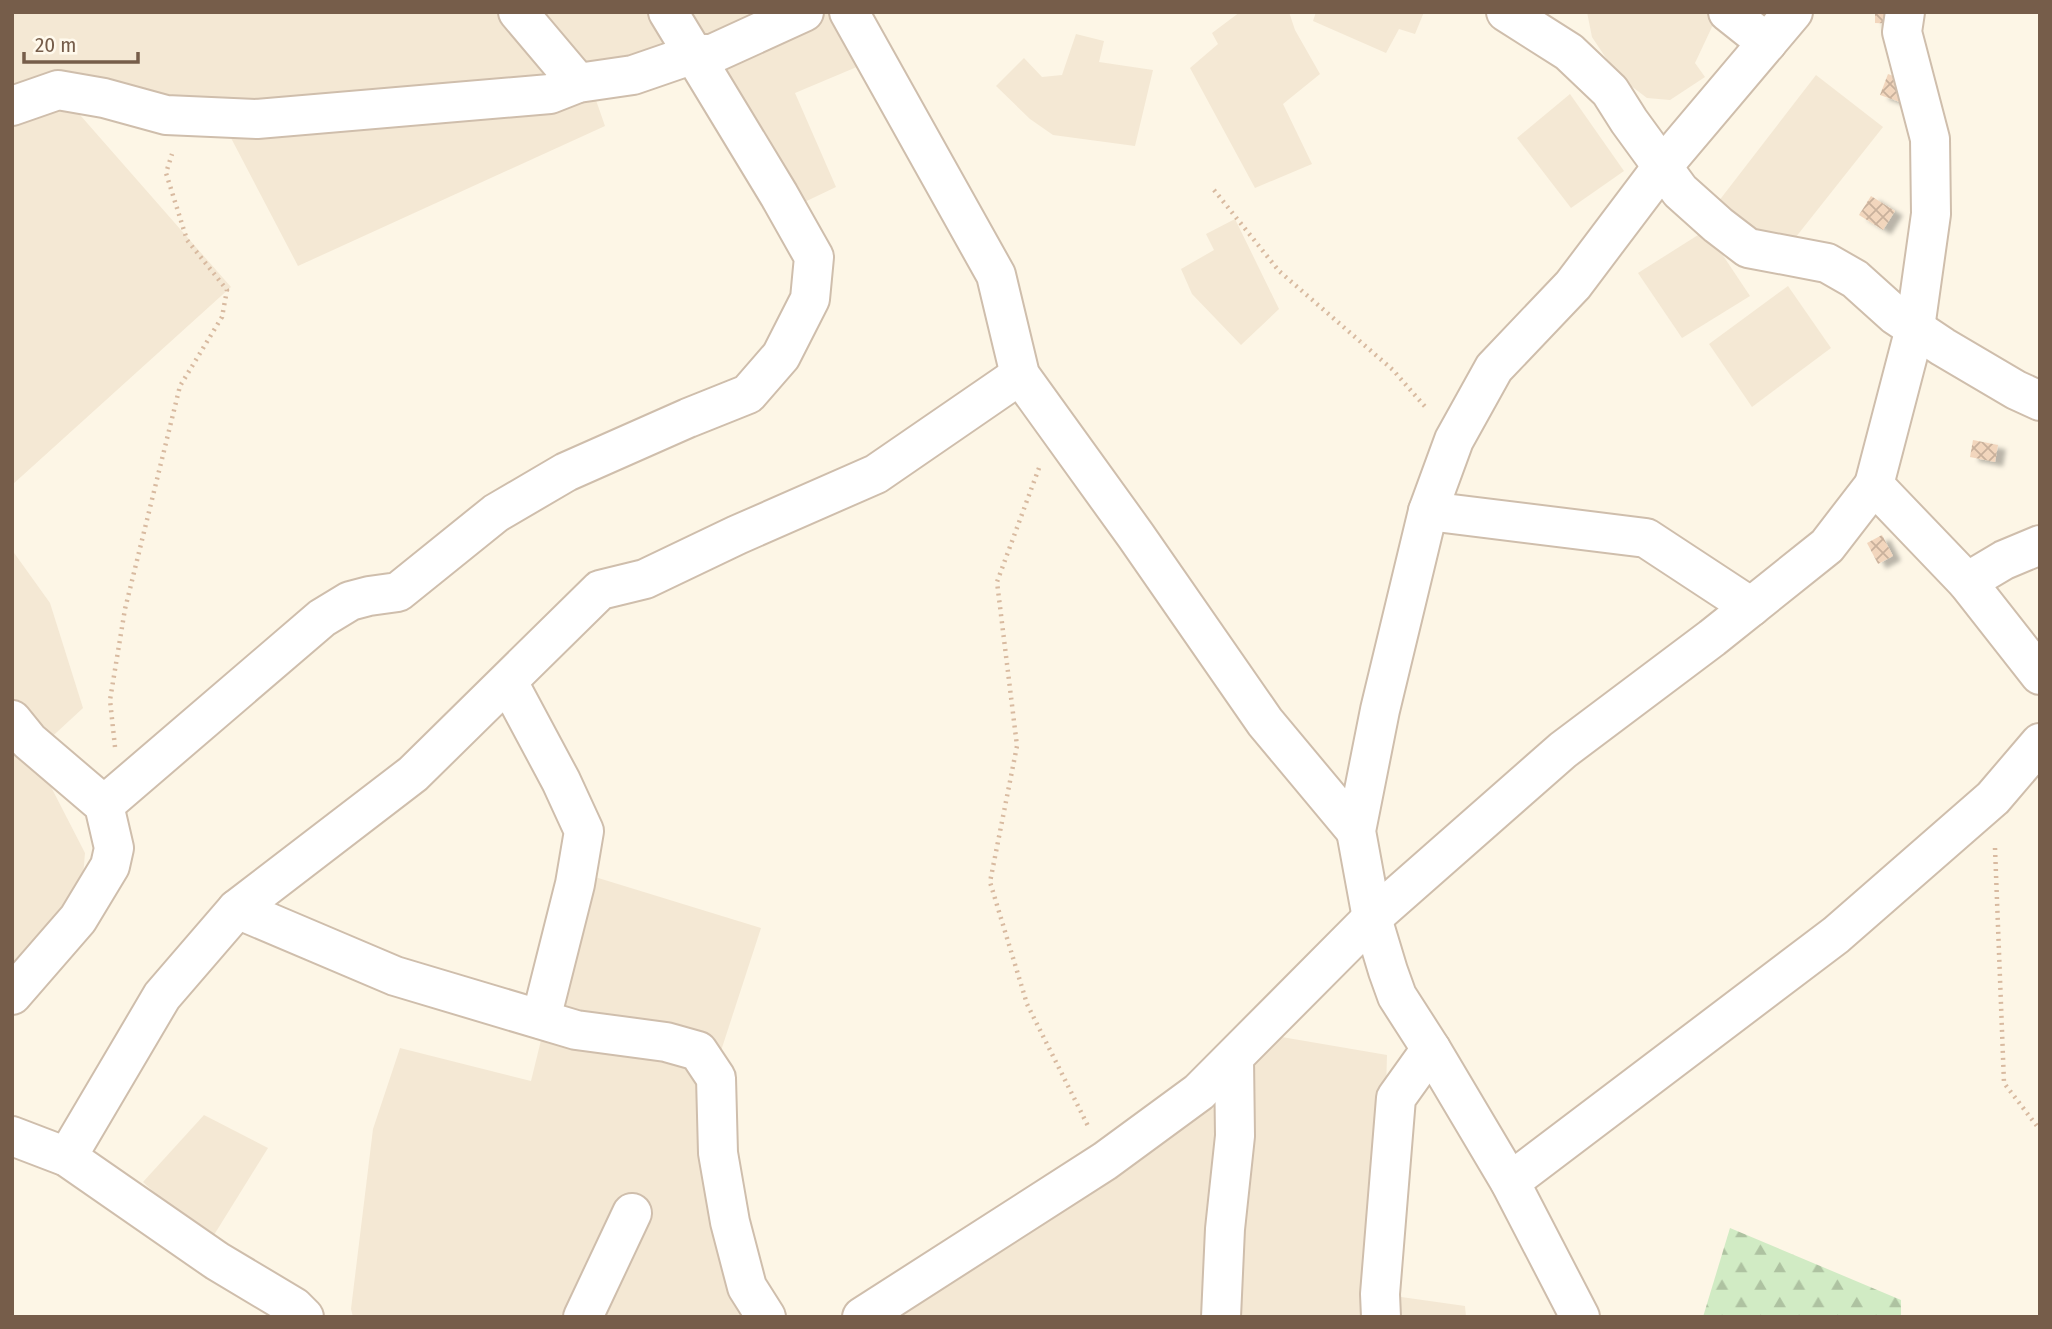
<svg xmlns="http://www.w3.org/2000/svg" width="2052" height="1329" viewBox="0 0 2052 1329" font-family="'Fira Sans Condensed',sans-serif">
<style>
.residential{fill:#f4e8d4}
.forest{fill:url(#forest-firs)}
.building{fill:url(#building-cross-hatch);filter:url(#shadow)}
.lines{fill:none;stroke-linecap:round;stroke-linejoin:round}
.minor-casing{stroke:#cfbeac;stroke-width:42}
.path{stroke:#d8baa0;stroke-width:4.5;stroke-dasharray:2 5;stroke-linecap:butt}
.minor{stroke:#fff;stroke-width:38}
</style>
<defs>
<pattern id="forest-firs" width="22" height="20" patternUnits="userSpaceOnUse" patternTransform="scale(1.75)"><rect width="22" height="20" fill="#d1ebc4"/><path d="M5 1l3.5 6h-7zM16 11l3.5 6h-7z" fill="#aec2a1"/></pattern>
<pattern id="building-cross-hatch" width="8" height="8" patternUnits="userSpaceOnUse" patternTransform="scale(1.75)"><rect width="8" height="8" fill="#f2d6bd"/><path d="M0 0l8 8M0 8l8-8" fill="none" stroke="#c9b19c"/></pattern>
<filter id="shadow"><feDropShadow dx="8" dy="4.5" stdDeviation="2" flood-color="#0004"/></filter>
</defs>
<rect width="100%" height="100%" fill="#fdf6e6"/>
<!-- residential -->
<g class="residential">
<path d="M 12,12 L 854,12 L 871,61 L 795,93 L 836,187 L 792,208 L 712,54 L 590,83 L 605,126 L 298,266 L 220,117 L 59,91 L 231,287 L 12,485 Z"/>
<path d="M 1240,12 L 1289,12 L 1295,30 L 1320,74 L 1283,104 L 1312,164 L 1255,188 L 1190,68 L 1218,44 L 1212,33 Z"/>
<path d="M 1316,12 L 1424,12 L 1415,34 L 1399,29 L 1386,53 L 1313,21 Z"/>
<path d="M 1587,12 L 1719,12 L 1695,63 L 1705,77 L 1670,100 L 1647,98 L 1618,76 L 1592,37 Z"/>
<path d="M 1076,34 L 1104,41 L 1099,62 L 1153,70 L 1135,146 L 1053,135 L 1030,119 L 996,86 L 1024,58 L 1042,77 L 1062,75 Z"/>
<path d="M 1816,75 L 1883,127 L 1788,247 L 1748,237 L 1715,206 Z"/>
<path d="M 1570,94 L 1624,171 L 1571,208 L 1517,138 Z"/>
<path d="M 1235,219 L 1279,309 L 1241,345 L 1192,294 L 1181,269 L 1214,250 L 1206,234 Z"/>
<path d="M 1706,230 L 1750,296 L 1682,338 L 1638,273 Z"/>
<path d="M 1788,286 L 1831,348 L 1752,407 L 1709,344 Z"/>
<path d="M 12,550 L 50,603 L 83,708 L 31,756 L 49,783 L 85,853 L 82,888 L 12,982 Z"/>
<path d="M 582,873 L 761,928 L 718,1060 L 737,1245 L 779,1317 L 353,1317 L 351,1309 L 373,1129 L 400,1048 L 531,1081 Z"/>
<path d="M 1253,1032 L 1387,1055 L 1380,1294 L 1465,1306 L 1466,1317 L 860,1317 Z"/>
<path d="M 204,1115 L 268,1148 L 209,1243 L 143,1182 Z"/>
</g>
<!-- forest -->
<path class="forest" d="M 1730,1228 L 1901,1300 L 1901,1317 L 1703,1317 Z"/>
<!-- building -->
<g class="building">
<path d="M 1875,12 L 1897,12 L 1897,24 L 1875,23 Z"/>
<path d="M 1888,74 L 1907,81 L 1900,102 L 1880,95 Z"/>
<path d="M 1871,196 L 1895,211 L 1883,230 L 1859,215 Z"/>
<path d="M 1973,440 L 1998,445 L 1995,462 L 1970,457 Z"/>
<path d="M 1882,535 L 1893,556 L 1878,564 L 1867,543 Z"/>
</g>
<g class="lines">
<!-- minor casing -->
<g class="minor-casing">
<g id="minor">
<path d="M 518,12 L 578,83"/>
<path d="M 849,12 L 996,275 L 1020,375 L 1136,536 L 1265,722 L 1356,831"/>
<path d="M 1506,12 L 1569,52 L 1610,91 L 1629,121 L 1680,191 L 1718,225 L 1748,248 L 1827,263 L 1855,279 L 1895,315 L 1943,347 L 2016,390 L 2040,401"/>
<path d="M 1728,12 L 1767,43"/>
<path d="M 12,106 L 58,90 L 104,98 L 166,115 L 257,119 L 550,94 L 578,83 L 633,75 L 694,54 L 712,54 L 804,12"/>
<path d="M 1874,485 L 1915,328 L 1931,214 L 1930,139 L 1902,32 L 1905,12"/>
<path d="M 1428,511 L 1646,538 L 1751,607"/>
<path d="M 1967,582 L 2040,675"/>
<path d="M 508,682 L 561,781 L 584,831 L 575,884 L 541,1019"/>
<path d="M 12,720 L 29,741 L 104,805 L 114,848 L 110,866 L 78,919 L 12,995"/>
<path d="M 104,805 L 322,618 L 350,601 L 369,596 L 398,592 L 496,513 L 566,472 L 688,418 L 748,394 L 781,356 L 810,299 L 814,257 L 779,195 L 668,12"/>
<path d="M 237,909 L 395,976 L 576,1030 L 666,1042 L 698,1051 L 716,1078 L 718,1153 L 730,1222 L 747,1287 L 766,1317"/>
<path d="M 1431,1049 L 1510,1182 L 1580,1317"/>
<path d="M 12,1136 L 67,1157 L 217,1261 L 294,1307 L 304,1317"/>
<path d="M 67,1157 L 162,996 L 237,909 L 413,774 L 600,590 L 645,579 L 737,535 L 876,474 L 1020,375"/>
<path d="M 1510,1182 L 1836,935 L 1993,798 L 2040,743"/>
<path d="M 583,1317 L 632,1213"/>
<path d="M 862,1317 L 1105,1161 L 1199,1092 L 1372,918 L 1563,750 L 1712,638 L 1827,546 L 1874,485 L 1967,582 L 2004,560 L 2040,545"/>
<path d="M 1221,1317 L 1225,1229 L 1235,1136 L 1234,1059"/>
<path d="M 1381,1317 L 1380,1294 L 1396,1098 L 1431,1049 L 1397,996 L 1388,971 L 1372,918 L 1356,831 L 1380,710 L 1428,511 L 1454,440 L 1494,368 L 1573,285 L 1662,167 L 1793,12"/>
</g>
</g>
<!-- path -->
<g class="path">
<path d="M 1214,190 L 1279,271 L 1393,370 L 1428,410"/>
<path d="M 1039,468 L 997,582 L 1017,746 L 990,882 L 1027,1004 L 1089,1128"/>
<path d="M 115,747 L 110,700 L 125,609 L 180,386 L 222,317 L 227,290 L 187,240 L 166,173 L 172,154"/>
<path d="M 1995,848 L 2004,1083 L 2040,1130"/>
</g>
<!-- minor -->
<use href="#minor" class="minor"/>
</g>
<!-- border -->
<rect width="2052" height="1329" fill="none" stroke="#765d4a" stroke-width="28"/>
<!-- scale -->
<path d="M24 52v10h114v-10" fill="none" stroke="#765d4a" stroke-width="3.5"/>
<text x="35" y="52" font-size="21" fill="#765d4a" stroke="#fff9ec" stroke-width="5" paint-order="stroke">20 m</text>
</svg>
